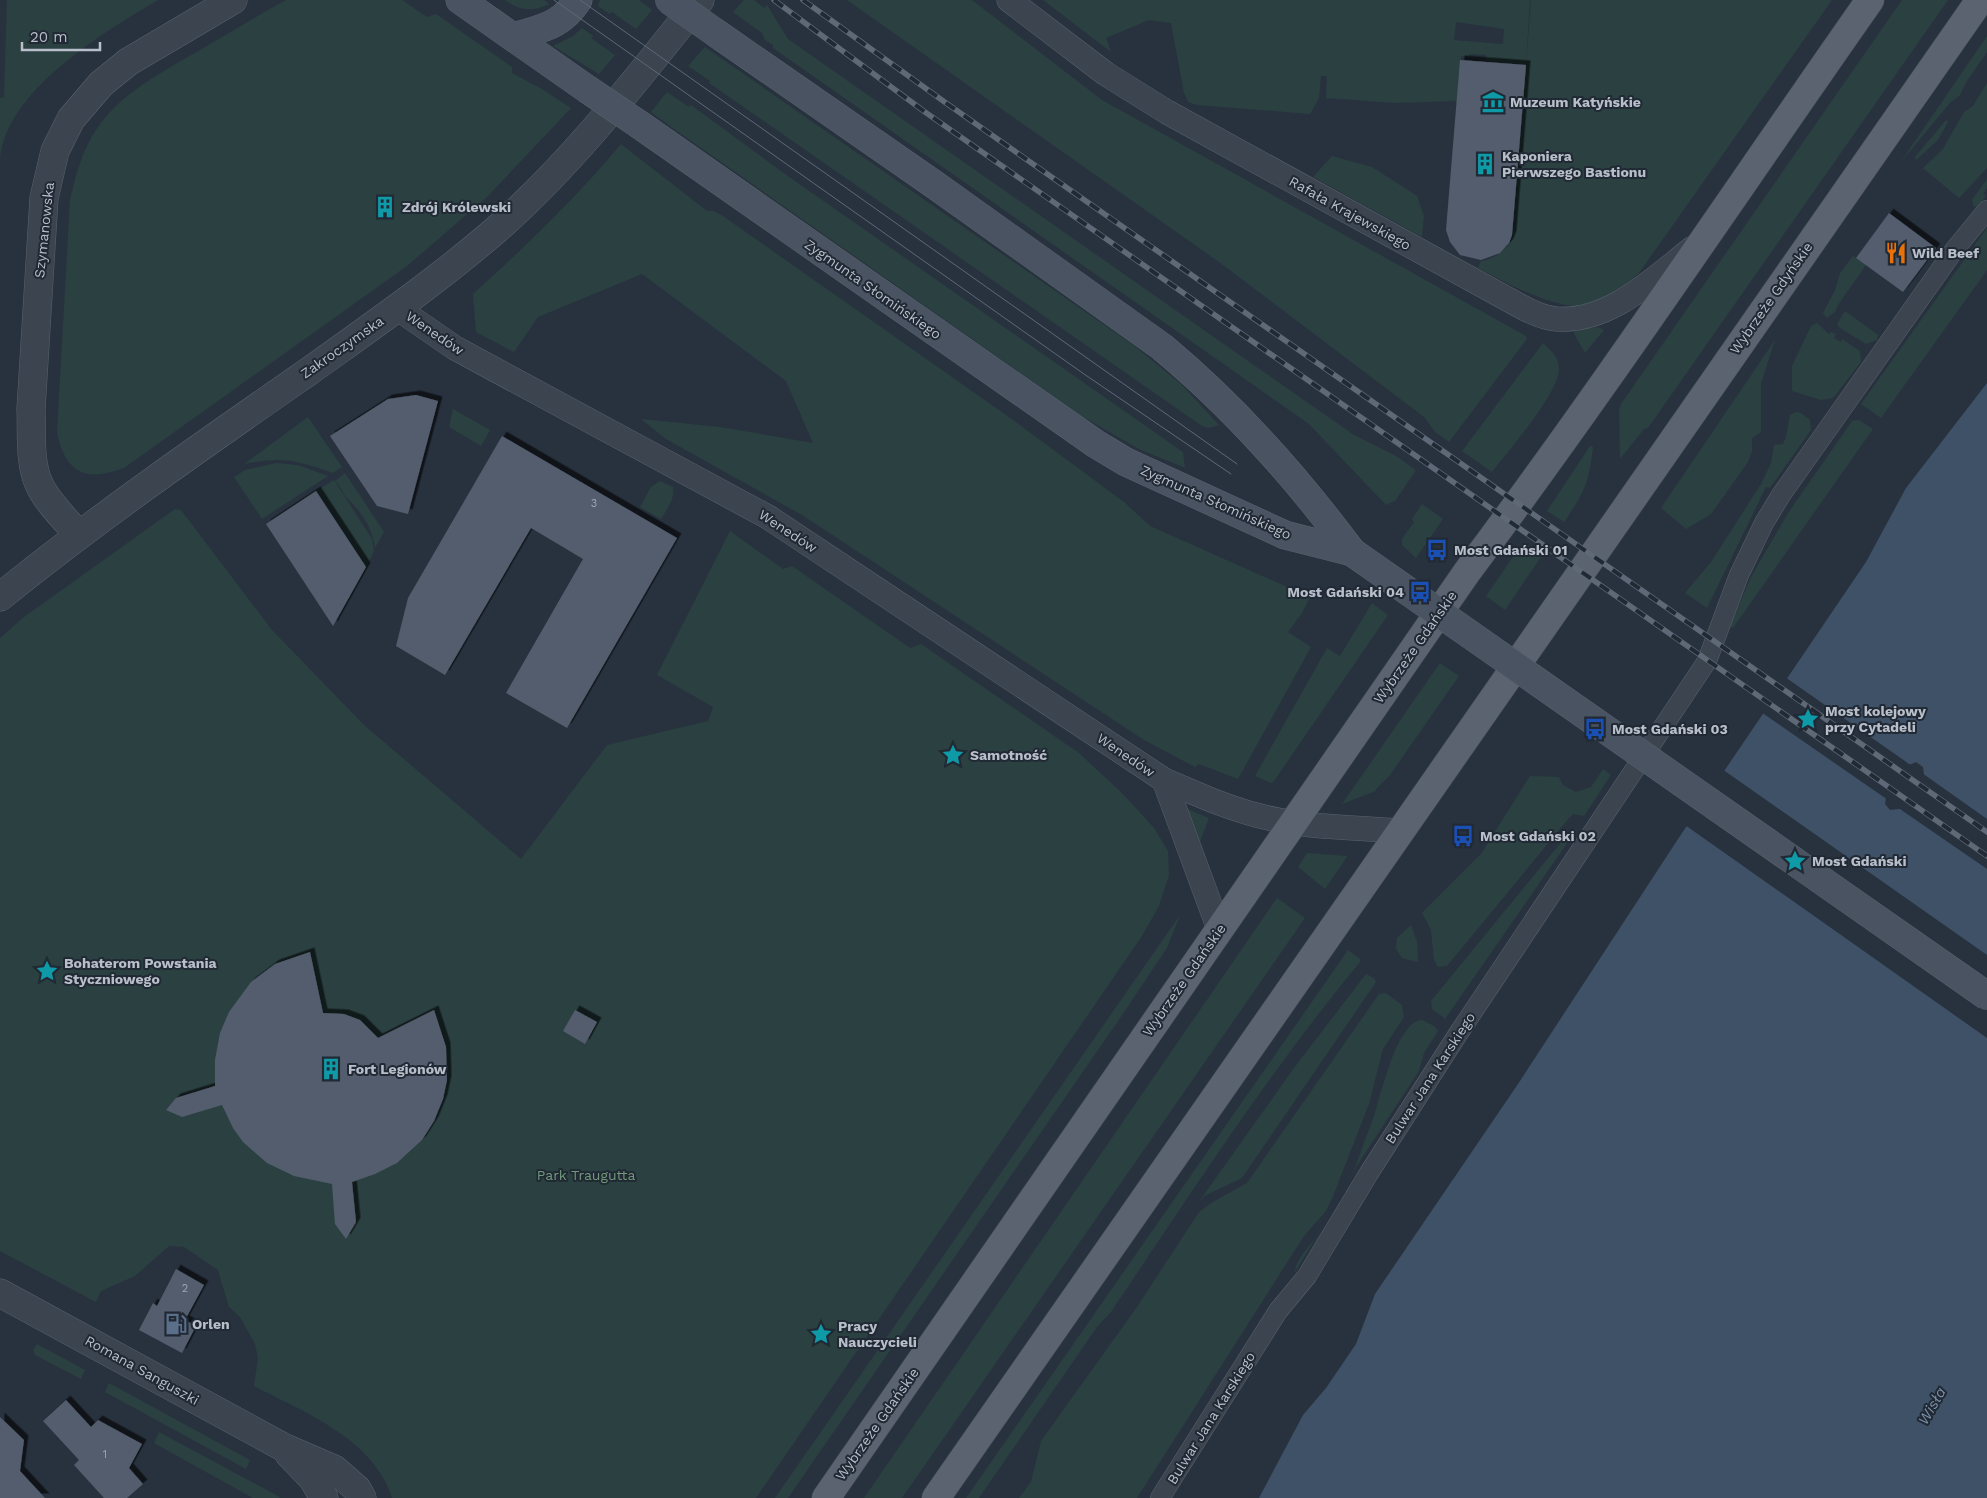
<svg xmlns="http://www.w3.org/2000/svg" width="1987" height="1498" viewBox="0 0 1987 1498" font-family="'Work Sans',sans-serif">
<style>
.green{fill:#2b4041;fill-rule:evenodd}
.water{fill:#3f5167;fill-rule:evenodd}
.pier{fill:#28323f;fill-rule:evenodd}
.building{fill:#535d6d;filter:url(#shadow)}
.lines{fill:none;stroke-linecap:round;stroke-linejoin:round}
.pedestrian-casing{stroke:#59626d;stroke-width:20}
.minor-casing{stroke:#59626d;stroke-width:25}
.tertiary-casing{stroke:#59626d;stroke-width:29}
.secondary-casing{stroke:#59626d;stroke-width:29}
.primary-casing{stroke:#454d58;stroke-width:29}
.pedestrian{stroke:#3c444f;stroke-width:19}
.minor{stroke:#3c444f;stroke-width:24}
.tertiary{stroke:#3c444f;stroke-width:28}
.secondary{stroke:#4a5362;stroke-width:28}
.primary{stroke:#5a636f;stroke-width:28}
.tram{stroke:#5e6876;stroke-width:1}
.rail-casing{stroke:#5e6876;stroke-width:5.5}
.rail{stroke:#202934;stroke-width:4;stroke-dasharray:11;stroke-linecap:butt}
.secondary-bridge-casing{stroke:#59626d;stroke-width:29;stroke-linecap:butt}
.secondary-bridge{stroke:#4a5362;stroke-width:28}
.labels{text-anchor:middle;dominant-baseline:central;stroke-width:4;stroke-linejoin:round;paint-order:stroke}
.number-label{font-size:11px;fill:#9fa6b3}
.poi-label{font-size:14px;font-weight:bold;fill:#b8bfca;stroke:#202934;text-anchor:start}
.street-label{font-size:14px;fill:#b8bfca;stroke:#202934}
.park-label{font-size:14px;fill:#719979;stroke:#202934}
.water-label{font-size:15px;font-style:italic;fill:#7b91aa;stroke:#202934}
</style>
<defs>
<filter id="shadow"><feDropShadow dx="4.5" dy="-4.5" stdDeviation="0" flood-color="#0009"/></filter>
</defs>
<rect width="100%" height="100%" fill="#28323f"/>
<!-- green -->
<g class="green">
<path d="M 7,0 L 158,0 C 104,32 5,91 0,160 L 0,98 L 4,97 Z"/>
<path d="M 286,0 L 402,0 L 427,17 L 436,14 L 512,67 L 512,73 L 542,89 L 571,108 L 487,197 L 407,266 L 124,468 C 86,482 66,474 57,433 L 70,201 C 75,177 82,151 96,130 C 120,93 164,71 200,50 C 229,33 257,16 286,0 Z"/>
<path d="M 505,0 L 544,0 L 549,4 C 532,12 520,11 505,0 Z"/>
<path d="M 600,0 L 639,0 L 652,10 L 636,29 L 612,12 L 610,14 L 598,6 Z"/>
<path d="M 744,0 L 754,0 L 764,8 L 767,5 L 788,39 L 1354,435 L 1396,456 L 1416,470 L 1395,501 L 1386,505 L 1309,424 L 773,48 L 773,45 L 765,40 L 762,33 L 733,12 Z"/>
<path d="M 847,0 L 972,0 L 1102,100 L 1526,336 L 1527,339 L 1449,442 L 1435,432 L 1424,417 L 1219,262 Z"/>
<path d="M 1043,0 L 1530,0 L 1526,65 L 1486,62 L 1486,55 L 1469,54 L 1469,57 L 1461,56 L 1457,101 L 1395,103 L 1326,98 L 1327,76 L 1321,76 L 1319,98 L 1310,114 L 1197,105 L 1188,102 L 1184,93 L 1171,23 L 1149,20 L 1106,38 L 1111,52 ZM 1456,22 L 1504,29 L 1503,44 L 1454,40 Z"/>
<path d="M 1531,0 L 1832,0 L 1639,273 C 1624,287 1607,300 1587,305 C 1560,312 1502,281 1478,268 L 1481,261 C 1499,258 1509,247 1513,230 Z"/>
<path d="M 1902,0 L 1948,0 L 1648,428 L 1644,429 L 1620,459 L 1619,410 L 1621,404 Z"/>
<path d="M 582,28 L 593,36 L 591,38 L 615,55 L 599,74 L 553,46 L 573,36 Z"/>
<path d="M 1987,36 L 1987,52 L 1967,81 L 1960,95 L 1950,103 L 1900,163 Z"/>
<path d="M 705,47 L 1133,345 L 1180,383 L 1219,425 L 1209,428 L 1202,426 L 709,83 L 710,81 L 688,66 Z"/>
<path d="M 1987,83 L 1987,168 L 1959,198 L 1923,168 L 1943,149 L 1964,112 L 1973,106 Z"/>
<path d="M 667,92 L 689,107 L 691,105 L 785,174 L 1183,452 L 1185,468 L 1139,449 L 1083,417 L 674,129 L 651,112 Z"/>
<path d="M 1946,120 L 1948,122 L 1938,140 L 1916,160 L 1915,157 Z"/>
<path d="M 621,144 L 707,211 L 714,211 L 723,216 L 1006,415 L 1124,502 L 1150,526 L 1310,597 L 1302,613 L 1288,632 L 1311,647 L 1238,779 L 1199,764 L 1195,767 L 1144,740 L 802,515 L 666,439 L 641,419 L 720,427 L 813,443 L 786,381 L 642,274 L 538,317 L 514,352 L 476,332 L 473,294 C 526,246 576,198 621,144 Z"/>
<path d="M 1332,156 L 1372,167 L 1417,196 L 1424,216 L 1422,237 L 1313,177 Z"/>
<path d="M 1987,179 L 1987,188 L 1983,194 L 1986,196 L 1978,206 L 1974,207 L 1972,200 Z"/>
<path d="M 1987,228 L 1987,270 L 1881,418 L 1861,404 Z"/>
<path d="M 1853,256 L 1866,265 L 1838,305 L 1835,312 L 1827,318 L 1823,313 L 1835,290 L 1840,273 Z"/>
<path d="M 1845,311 L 1878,335 L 1877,340 L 1866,344 L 1840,328 L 1837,324 Z"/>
<path d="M 1817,323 L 1829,334 L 1831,332 L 1836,334 L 1834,338 L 1841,342 L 1842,339 L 1860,351 L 1861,362 L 1833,398 L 1821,400 L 1792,391 L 1792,366 L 1811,326 Z"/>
<path d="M 1598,327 L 1604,330 L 1585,353 L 1572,330 Z"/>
<path d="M 1775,340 L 1761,383 L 1761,432 L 1752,438 L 1752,451 L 1748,462 L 1711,514 L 1686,529 L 1661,508 Z"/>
<path d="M 1543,343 C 1551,350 1559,358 1559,369 C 1559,393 1508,451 1492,472 L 1462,451 Z"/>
<path d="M 453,409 L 490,430 L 481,446 L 449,427 Z"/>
<path d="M 1796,412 L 1801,413 L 1810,420 L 1811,430 L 1770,488 L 1766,487 L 1707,608 L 1685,593 L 1711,562 L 1761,484 L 1771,463 L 1774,445 L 1783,444 L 1786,437 L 1790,415 Z"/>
<path d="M 308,417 L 342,467 L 333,473 C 297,460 282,456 244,464 Z"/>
<path d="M 1859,420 L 1873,429 L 1733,628 L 1730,626 L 1751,577 L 1788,513 L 1852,421 Z"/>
<path d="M 1590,446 L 1593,447 C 1589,483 1584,493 1564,522 L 1547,511 Z"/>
<path d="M 276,463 L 298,465 L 328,476 L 262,519 L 234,477 L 245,470 Z"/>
<path d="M 345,473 L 384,532 L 375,548 C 372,527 361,511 346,497 C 342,492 340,485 335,481 Z"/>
<path d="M 334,480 L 372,539 L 374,551 L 366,567 L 316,491 Z"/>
<path d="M 660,481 L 673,487 C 675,499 667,509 661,519 L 640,507 L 651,487 Z"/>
<path d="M 1422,504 L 1443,519 L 1416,558 L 1402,545 L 1402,539 L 1414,522 L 1412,519 Z"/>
<path d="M 175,509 L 181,510 L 272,630 L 364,725 L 521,859 L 607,745 L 708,721 L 713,707 L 657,675 L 730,531 L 783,569 L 792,566 L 910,648 L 921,644 L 1079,753 L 1125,796 L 1154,828 L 1168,851 L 1169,875 L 1159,906 L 1142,936 L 756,1498 L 392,1498 C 374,1439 304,1412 254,1386 L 258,1358 L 255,1344 L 240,1317 L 229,1307 L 218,1270 L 184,1247 L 169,1246 L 135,1276 L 101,1291 L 96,1302 L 0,1251 L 0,638 L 24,617 Z"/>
<path d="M 1522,544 L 1541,557 L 1505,610 L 1486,596 Z"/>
<path d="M 1372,603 L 1388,615 L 1274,781 L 1271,783 L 1255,776 L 1327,648 L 1340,656 Z"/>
<path d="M 1440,663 L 1459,676 L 1390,775 L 1376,789 L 1376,791 L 1342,804 Z"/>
<path d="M 1603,769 L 1611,775 L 1584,816 L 1573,814 L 1569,818 L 1447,966 L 1438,967 L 1434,960 L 1431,930 L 1422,913 L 1481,854 L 1530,776 L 1559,777 L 1563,785 L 1576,792 L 1591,787 Z"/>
<path d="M 1180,806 L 1209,818 L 1200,842 Z"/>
<path d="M 1577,829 L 1445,1019 L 1432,1009 L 1431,1001 L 1571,830 Z"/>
<path d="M 1307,853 L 1347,856 L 1347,857 L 1325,889 L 1298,867 Z"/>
<path d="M 1277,898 L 1305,918 L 902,1498 L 864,1498 Z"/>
<path d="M 1180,915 L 1167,948 L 1127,1008 L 788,1498 L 775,1498 Z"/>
<path d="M 1411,925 L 1417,942 L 1418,962 L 1402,958 L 1396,949 L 1397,938 Z"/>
<path d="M 1348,950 L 1360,959 L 1360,962 C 1269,1072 1191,1193 1111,1312 L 1097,1327 L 979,1498 L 966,1498 Z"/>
<path d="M 1366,974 L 1374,978 L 1376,982 L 1242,1178 L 1204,1196 L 1198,1203 L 1294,1068 Z"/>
<path d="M 1386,993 L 1402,1005 L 1404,1017 L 1383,1049 L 1369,1104 L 1333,1196 L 1326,1211 L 1304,1236 L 1137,1498 L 1019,1498 L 1031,1482 L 1041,1441 L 1137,1307 L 1199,1212 L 1211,1203 L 1247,1183 L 1379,994 Z"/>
<path d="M 1422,1020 L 1434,1026 L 1438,1031 L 1424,1053 L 1419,1071 L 1356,1167 L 1338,1210 L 1312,1244 L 1295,1272 C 1295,1258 1318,1237 1327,1225 C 1348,1197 1357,1159 1370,1127 C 1380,1105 1394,1022 1422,1020 Z"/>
<path d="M 37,1344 L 85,1370 L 81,1379 L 35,1355 L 33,1350 Z"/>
<path d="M 109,1383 L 250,1460 L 246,1469 L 105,1392 Z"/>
<path d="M 159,1432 L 278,1496 L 280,1498 L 253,1498 L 154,1443 Z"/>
</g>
<!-- water -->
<path class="water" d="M 1987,383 L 1987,1498 L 1259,1498 L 1303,1415 L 1326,1388 L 1356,1344 L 1375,1294 L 1518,1084 L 1678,839 L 1866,562 L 1906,488 ZM 1916,762 L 1923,767 L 1924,775 L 1899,809 L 1890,810 L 1885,804 L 1886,798 L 1909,765 ZM 1841,865 L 1849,868 L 1849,878 L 1826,907 L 1818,903 L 1817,897 Z"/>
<!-- pier -->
<g class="pier">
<path d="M 1785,677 L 1912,766 L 1888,800 L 1761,712 Z"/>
<path d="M 1722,769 L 1987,955 L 1987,1038 L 1685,825 ZM 1844,868 L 1847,869 L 1847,876 L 1828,903 L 1822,904 L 1819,897 L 1838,871 Z"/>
<path d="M 1922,773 L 1987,819 L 1987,869 L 1897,807 Z"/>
</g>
<!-- building -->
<g class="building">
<path d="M 1460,60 L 1526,65 L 1512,235 L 1509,243 L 1500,253 L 1481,260 L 1460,255 L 1450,242 L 1446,230 Z"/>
<path d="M 1889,213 L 1936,248 L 1903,292 L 1856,258 Z"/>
<path d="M 416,395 L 438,401 L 408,514 L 377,506 L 330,436 L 388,399 Z"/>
<path d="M 502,436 L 677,538 L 567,728 L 506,693 L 583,559 L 531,528 L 445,675 L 396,646 L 408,598 Z"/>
<path d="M 316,491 L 366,567 L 333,626 L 266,524 Z"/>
<path d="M 310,952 L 323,1013 L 344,1014 L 360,1020 L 378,1038 L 434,1010 L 446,1047 L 447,1080 L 443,1099 L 434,1121 L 422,1140 L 397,1163 L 375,1174 L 352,1182 L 356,1222 L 346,1239 L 335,1224 L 332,1184 L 294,1176 L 267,1163 L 243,1142 L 233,1128 L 222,1105 L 182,1117 L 166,1110 L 176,1098 L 215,1086 L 215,1060 L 220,1033 L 229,1012 L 251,982 L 275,964 Z"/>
<path d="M 575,1010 L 597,1022 L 585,1044 L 563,1031 Z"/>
<path d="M 176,1269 L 204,1285 L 185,1320 L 196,1326 L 182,1353 L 139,1330 L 153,1303 L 157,1306 Z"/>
<path d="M 66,1400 L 91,1427 L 98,1420 L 142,1444 L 129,1468 L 143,1484 L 127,1498 L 104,1498 L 74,1465 L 79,1460 L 43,1421 Z"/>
<path d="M 0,1417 L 24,1440 L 20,1471 L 45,1498 L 0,1498 Z"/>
</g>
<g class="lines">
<!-- pedestrian casing -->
<g class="pedestrian-casing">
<path id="pedestrian" d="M 1160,1498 L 1278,1311 L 1307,1276 L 1369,1173 L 1458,1034 L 1707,661 L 1739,575 L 1764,523 L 1781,495 L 1955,249 L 1987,210"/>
</g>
<!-- minor casing -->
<g class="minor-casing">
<g id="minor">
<path d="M 1009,0 L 1106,74 L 1167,112 L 1520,306 C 1531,312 1543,318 1556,319 C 1610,323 1654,278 1693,248"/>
<path d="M 397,308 L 455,348 L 768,517 L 1164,780 C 1195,793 1227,808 1260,816 C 1305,828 1354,827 1400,831"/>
<path d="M 1164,780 L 1219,929"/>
</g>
</g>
<!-- tertiary casing -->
<g class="tertiary-casing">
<g id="tertiary">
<path d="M 78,534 C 65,519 47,502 39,484 C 29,462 32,433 31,409 L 44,198 L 55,151 L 71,119 L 101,84 L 128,62 L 233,0"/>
<path d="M 0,597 C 99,517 203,445 308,372 C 372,326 437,281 497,229 C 573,162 637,79 700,0"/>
<path d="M 0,1293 L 283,1447 L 334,1469 L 357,1489 L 362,1498"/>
<path d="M 289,1454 L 313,1479 L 324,1498"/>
</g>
</g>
<!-- secondary casing -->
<g class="secondary-casing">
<g id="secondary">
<path d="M 460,0 L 587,89"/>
<path d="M 716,33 L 935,185 L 1162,347 C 1233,406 1297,478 1352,552"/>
<path d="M 514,37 C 542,28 561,26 578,0"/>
<path d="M 640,125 L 1096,444 L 1126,462 L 1285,535 L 1352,552"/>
</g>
</g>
<!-- primary casing -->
<g class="primary-casing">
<g id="primary">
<path d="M 826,1498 L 1467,572 C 1607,385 1736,191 1870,0"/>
<path d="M 936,1498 L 1980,0"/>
</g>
</g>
<!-- pedestrian -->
<use href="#pedestrian" class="pedestrian"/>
<!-- minor -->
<use href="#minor" class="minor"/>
<!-- tertiary -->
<use href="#tertiary" class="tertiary"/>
<!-- secondary -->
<use href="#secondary" class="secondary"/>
<!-- primary -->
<use href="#primary" class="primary"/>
<!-- tram -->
<g class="tram">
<path d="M 554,0 L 1084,374 L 1231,474"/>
<path d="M 580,0 L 1237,464"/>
<path d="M 1356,547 L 1987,990"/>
<path d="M 1349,557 L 1987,1004"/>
</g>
<!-- rail casing -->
<g class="rail-casing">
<g id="rail">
<path d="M 774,0 L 925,112 L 1987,856"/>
<path d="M 803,0 L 946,103 L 1987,832"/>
</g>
</g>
<!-- rail -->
<use href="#rail" class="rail"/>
<!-- secondary-bridge casing -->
<g class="secondary-bridge-casing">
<g id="secondary-bridge">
<path d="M 669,0 L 716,33"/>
<path d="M 587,89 L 640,125"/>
<path d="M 1352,552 L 1987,996"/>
</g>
</g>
<!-- secondary-bridge -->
<use href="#secondary-bridge" class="secondary-bridge"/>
</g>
<!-- icons -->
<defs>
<g id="museum-bare" transform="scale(1.725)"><path d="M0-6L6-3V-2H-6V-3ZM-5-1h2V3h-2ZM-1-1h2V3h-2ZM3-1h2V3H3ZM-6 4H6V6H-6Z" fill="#0f9aa8" stroke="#202934" stroke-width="2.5" paint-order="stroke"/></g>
<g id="building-bare" transform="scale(1.725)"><path d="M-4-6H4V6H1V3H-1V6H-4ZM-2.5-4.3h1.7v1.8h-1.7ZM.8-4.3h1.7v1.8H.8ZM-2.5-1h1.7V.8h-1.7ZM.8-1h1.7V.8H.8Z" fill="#0f9aa8" stroke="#202934" stroke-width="2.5" paint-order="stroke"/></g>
<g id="restaurant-bare" transform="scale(1.725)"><path d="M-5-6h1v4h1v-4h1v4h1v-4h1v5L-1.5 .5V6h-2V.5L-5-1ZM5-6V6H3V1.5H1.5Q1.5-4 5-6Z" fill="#e8710a" stroke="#202934" stroke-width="2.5" paint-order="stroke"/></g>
<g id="bus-bare" transform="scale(1.725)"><path d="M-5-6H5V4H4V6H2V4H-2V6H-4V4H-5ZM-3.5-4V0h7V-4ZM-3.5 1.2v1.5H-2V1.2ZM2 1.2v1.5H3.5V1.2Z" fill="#1a4fb4" stroke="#202934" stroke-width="2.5" paint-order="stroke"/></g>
<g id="sight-bare" transform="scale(1.725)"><path d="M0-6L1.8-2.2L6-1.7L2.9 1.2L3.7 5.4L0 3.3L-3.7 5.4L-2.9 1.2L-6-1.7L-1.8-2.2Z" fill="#0f9aa8" stroke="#202934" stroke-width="2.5" paint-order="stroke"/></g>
<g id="fuel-bare" transform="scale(1.725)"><path d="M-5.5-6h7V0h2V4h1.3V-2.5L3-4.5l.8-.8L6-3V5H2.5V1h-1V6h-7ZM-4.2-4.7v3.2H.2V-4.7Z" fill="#5c6f8a" stroke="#202934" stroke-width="2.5" paint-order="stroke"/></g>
</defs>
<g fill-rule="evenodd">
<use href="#museum-bare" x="1493" y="102"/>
<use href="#building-bare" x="1485" y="164"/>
<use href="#building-bare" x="385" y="207"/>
<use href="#restaurant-bare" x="1896" y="253"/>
<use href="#bus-bare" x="1437" y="550"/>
<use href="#bus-bare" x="1420" y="592"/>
<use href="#sight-bare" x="1808" y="719"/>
<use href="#bus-bare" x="1595" y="729"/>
<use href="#sight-bare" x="953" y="755"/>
<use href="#bus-bare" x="1463" y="836"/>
<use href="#sight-bare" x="1795" y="861"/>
<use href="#sight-bare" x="47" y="971"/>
<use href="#building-bare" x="331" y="1069"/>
<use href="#fuel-bare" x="176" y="1324"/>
<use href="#sight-bare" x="821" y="1334"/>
</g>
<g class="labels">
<!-- number labels -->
<g class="number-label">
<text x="594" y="503">3</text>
<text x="185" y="1288">2</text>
<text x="105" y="1454">1</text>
</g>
<!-- poi labels -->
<g class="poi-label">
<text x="1510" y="102">Muzeum Katyńskie</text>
<text x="1502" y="156">Kaponiera<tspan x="1502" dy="16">Pierwszego Bastionu</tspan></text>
<text x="402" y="207">Zdrój Królewski</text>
<text x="1912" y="253">Wild Beef</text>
<text x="1454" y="550">Most Gdański 01</text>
<text x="1404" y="592" text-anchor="end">Most Gdański 04</text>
<text x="1825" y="711">Most kolejowy<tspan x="1825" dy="16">przy Cytadeli</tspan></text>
<text x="1612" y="729">Most Gdański 03</text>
<text x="970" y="755">Samotność</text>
<text x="1480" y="836">Most Gdański 02</text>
<text x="1812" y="861">Most Gdański</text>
<text x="64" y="963">Bohaterom Powstania<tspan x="64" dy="16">Styczniowego</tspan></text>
<text x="348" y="1069">Fort Legionów</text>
<text x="192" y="1324">Orlen</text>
<text x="838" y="1326">Pracy<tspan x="838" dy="16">Nauczycieli</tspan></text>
</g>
<!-- street labels -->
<g class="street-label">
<text transform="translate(1350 213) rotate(29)">Rafała Krajewskiego</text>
<text transform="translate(44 230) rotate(-84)">Szymanowska</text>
<text transform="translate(873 289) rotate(35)">Zygmunta Słomińskiego</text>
<text transform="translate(1771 298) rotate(-55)">Wybrzeże Gdyńskie</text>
<text transform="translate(435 333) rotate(34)">Wenedów</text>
<text transform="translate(342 347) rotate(-35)">Zakroczymska</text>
<text transform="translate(1216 502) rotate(24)">Zygmunta Słomińskiego</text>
<text transform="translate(788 531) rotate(33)">Wenedów</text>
<text transform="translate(1415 647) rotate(-55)">Wybrzeże Gdańskie</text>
<text transform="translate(1126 755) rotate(34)">Wenedów</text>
<text transform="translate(1184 980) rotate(-55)">Wybrzeże Gdańskie</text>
<text transform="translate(1430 1078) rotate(-57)">Bulwar Jana Karskiego</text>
<text transform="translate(142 1370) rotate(29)">Romana Sanguszki</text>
<text transform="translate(1211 1418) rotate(-58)">Bulwar Jana Karskiego</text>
<text transform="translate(877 1424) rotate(-55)">Wybrzeże Gdańskie</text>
</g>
<!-- park labels -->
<g class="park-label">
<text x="586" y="1175">Park Traugutta</text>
</g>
<!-- water labels -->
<g class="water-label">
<text transform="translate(1932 1406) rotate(-60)">Wisła</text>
</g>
</g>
<!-- scale -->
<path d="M22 42v8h78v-8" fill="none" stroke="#b8bfca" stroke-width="2.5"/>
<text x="30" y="42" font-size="15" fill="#b8bfca" stroke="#202934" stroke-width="4" paint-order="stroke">20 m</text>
</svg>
